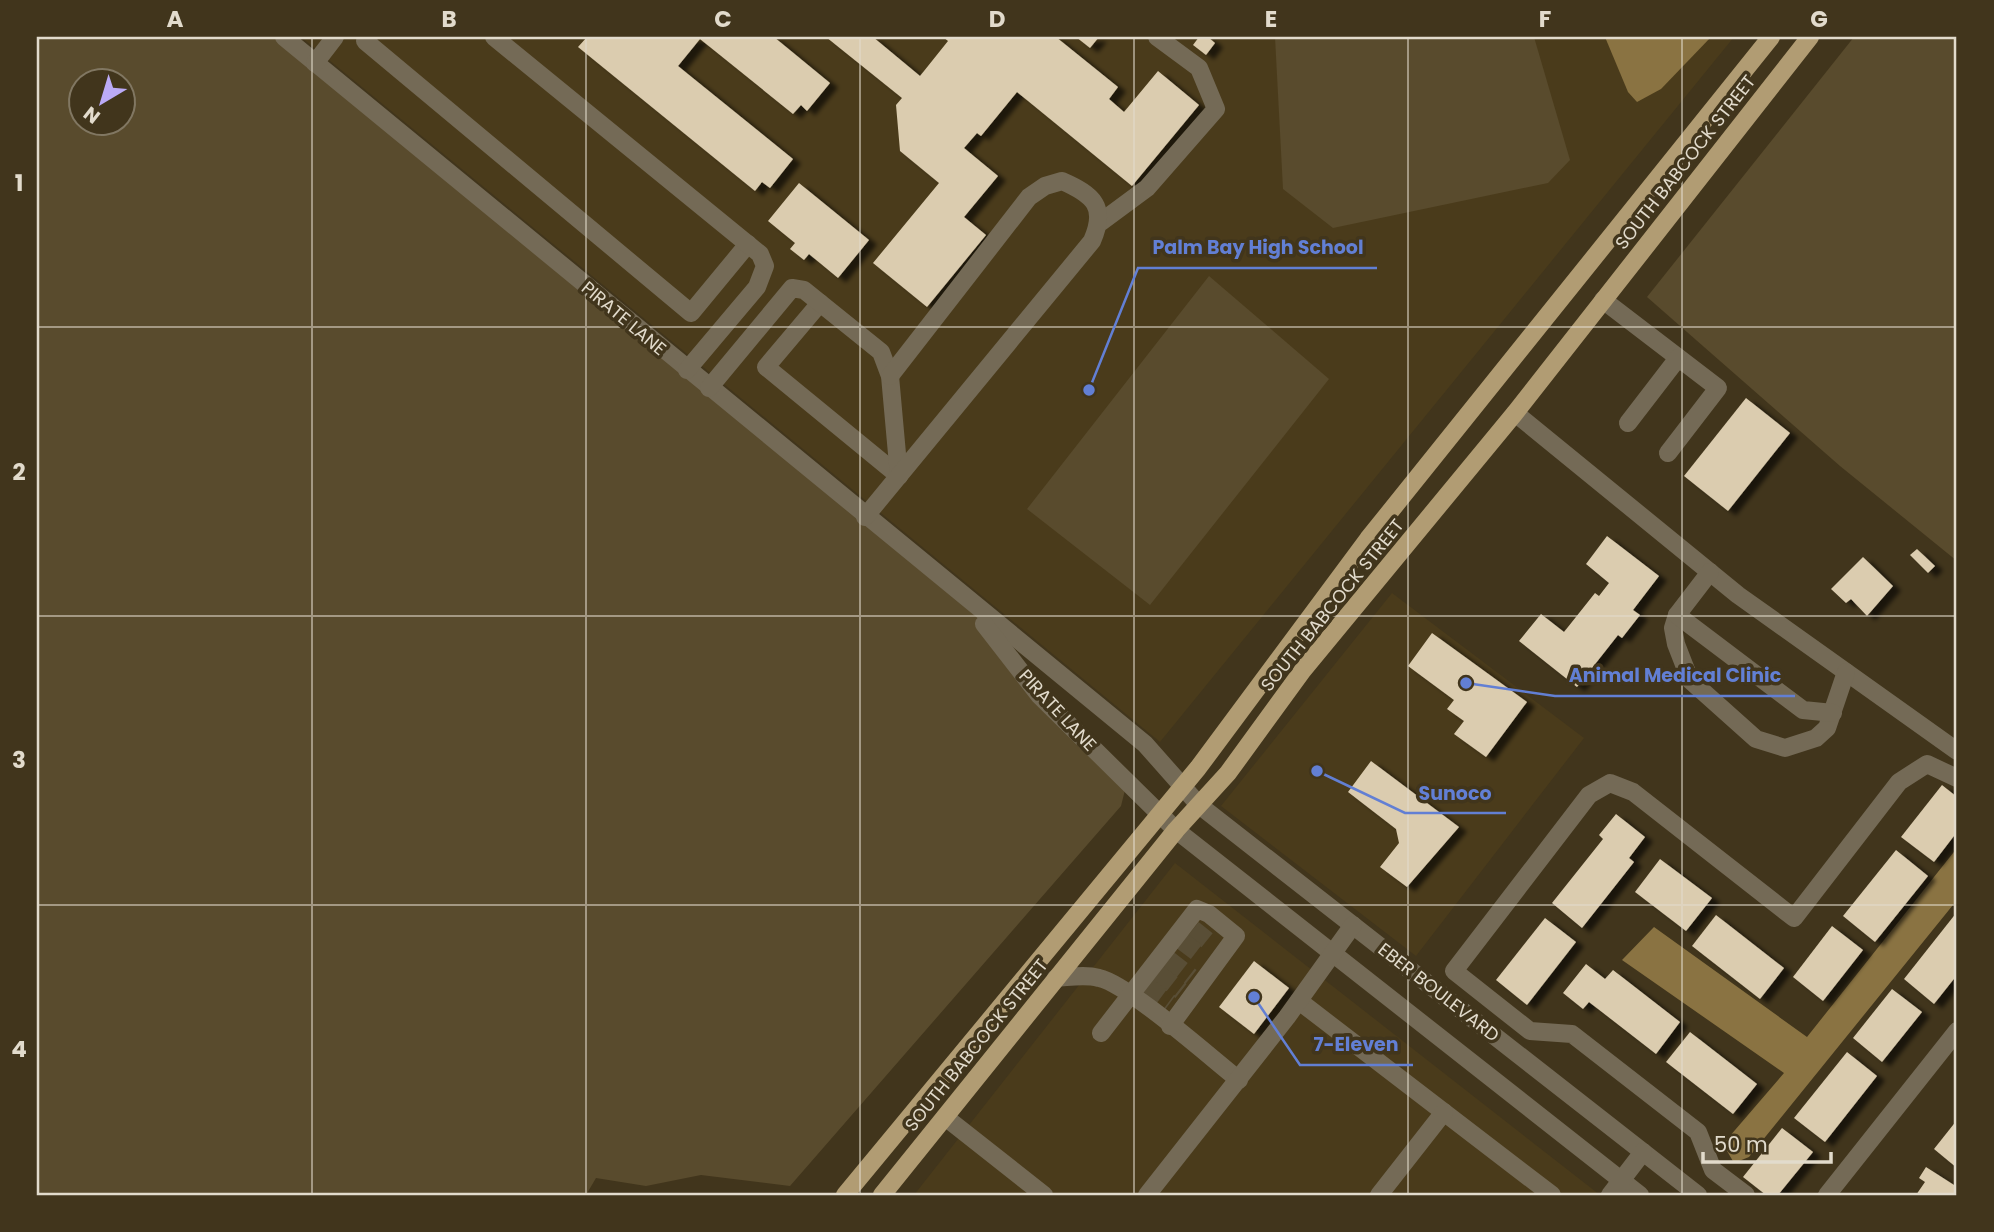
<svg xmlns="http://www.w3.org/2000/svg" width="1994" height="1232" viewBox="0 0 1994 1232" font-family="Poppins,sans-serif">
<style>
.built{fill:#4a3b1b}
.green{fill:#594b2d;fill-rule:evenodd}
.water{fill:#8a7342}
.building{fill:#dbccaf;filter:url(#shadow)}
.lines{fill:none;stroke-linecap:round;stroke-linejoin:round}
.minor-tunnel{stroke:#594e36;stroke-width:18;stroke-dasharray:18 9;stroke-linecap:butt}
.minor{stroke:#746a56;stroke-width:18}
.major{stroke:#b19c73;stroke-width:18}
.grid{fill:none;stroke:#e2dbcc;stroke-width:2;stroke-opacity:0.55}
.labels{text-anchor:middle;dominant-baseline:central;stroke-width:7;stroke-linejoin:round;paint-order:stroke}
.street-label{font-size:18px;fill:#e2dbcc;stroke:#41351c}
.leader{fill:none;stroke:#627fd4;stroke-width:2.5}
.callout-dot{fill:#627fd4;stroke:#41351c;stroke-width:2.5}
.callout-label{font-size:19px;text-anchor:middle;font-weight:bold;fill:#627fd4;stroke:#41351c;stroke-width:7;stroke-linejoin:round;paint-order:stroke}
.neatline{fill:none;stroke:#e2dbcc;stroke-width:2.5}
.grid-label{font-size:23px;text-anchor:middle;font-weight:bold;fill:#e2dbcc}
</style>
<defs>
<filter id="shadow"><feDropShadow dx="8" dy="4.5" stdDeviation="2" flood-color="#0009"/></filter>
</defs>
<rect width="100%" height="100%" fill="#41351c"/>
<!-- built -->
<g class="built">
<path d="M 301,37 L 1734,37 L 1160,742 Z"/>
<path d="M 1392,593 L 1584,738 L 1416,956 L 1221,806 Z"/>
<path d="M 1175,863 L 1600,1195 L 914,1195 Z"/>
</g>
<!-- green -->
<g class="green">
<path d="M 37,37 L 283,37 L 965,599 L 1127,782 L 1121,806 L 790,1186 L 701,1175 L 646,1186 L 596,1178 L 586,1195 L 37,1195 ZM 80,80 L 122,80 L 122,122 L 80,122 Z"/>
<path d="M 1275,37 L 1534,37 L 1570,160 L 1548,183 L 1333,228 L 1283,189 Z"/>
<path d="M 1854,37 L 1951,37 L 1957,41 L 1957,561 L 1840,466 L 1647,297 Z"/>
<path d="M 1209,276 L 1329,379 L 1150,605 L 1027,509 Z"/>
</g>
<!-- water -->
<g class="water">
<path d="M 1605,37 L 1711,37 L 1661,89 L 1637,102 L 1628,92 Z"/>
<path d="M 1957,848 L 1957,900 L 1749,1157 L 1734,1163 L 1723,1144 L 1784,1073 L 1622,960 L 1654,927 L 1807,1037 Z"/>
</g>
<!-- building -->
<g class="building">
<path d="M 587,37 L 774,37 L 830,83 L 807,111 L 801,105 L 793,114 L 700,39 L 678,66 L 793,159 L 770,188 L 762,182 L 755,191 L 578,47 Z"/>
<path d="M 826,37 L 873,37 L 920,76 L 948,41 L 943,37 L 1056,37 L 1118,87 L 1109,99 L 1124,112 L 1158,71 L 1199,105 L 1132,186 L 1017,92 L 981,136 L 977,133 L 964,148 L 998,176 L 964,217 L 986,235 L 927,307 L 873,263 L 939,183 L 900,151 L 896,105 L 902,98 Z"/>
<path d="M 1076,37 L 1099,37 L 1090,48 Z"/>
<path d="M 1199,37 L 1208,37 L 1215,43 L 1206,55 L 1193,45 Z"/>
<path d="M 799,183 L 869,240 L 838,278 L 809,254 L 804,260 L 790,249 L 795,243 L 768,221 Z"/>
<path d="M 1746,398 L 1790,433 L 1728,511 L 1684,476 Z"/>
<path d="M 1607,536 L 1659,576 L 1633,610 L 1640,615 L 1622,638 L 1618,635 L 1577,687 L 1519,641 L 1541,614 L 1564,632 L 1595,593 L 1599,596 L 1609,583 L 1586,564 Z"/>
<path d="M 1917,549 L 1935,566 L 1928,573 L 1910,555 Z"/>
<path d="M 1863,557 L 1893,586 L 1867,616 L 1851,599 L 1846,603 L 1831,589 Z"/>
<path d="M 1432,633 L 1527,702 L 1486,757 L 1454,734 L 1464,721 L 1447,709 L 1454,700 L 1408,666 Z"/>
<path d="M 1371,761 L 1459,827 L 1407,887 L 1380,867 L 1399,843 L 1396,829 L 1348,792 Z"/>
<path d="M 1942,785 L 1957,797 L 1957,832 L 1934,862 L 1901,837 Z"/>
<path d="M 1616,814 L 1645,837 L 1629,858 L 1634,862 L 1582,928 L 1552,903 L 1603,839 L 1599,835 Z"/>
<path d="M 1896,850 L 1928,876 L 1875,942 L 1843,916 Z"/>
<path d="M 1660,859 L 1712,898 L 1686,931 L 1635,892 Z"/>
<path d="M 1957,912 L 1957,975 L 1934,1004 L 1904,979 Z"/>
<path d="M 1716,915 L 1784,968 L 1760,999 L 1692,946 Z"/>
<path d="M 1545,918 L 1576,942 L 1527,1005 L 1496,980 Z"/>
<path d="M 1832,926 L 1863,950 L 1823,1001 L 1793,977 Z"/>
<path d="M 1254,961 L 1289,988 L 1254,1034 L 1219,1007 Z"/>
<path d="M 1586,964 L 1605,979 L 1613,970 L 1680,1022 L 1656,1054 L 1589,1002 L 1583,1009 L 1563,993 Z"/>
<path d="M 1892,989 L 1922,1012 L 1882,1062 L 1853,1038 Z"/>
<path d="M 1690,1032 L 1757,1084 L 1733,1114 L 1666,1062 Z"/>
<path d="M 1847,1052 L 1877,1076 L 1825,1142 L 1794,1118 Z"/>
<path d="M 1957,1120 L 1957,1168 L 1934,1149 Z"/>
<path d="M 1782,1128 L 1813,1152 L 1778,1195 L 1766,1195 L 1743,1177 Z"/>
<path d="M 1926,1167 L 1954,1185 L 1957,1183 L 1957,1195 L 1916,1195 L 1925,1182 L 1919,1178 Z"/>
</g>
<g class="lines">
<!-- minor-tunnel -->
<g class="minor-tunnel">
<path d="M 1193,929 L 1213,945"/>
<path d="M 1182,941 L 1203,957"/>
<path d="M 1168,959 L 1191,977"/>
<path d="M 1158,973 L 1181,991"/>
<path d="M 1147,986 L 1170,1003"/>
</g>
<!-- minor -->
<g class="minor">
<path d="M 284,37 L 1145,744 L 1199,805 L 1698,1195"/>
<path d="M 369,37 L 365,41 L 691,313 L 748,244"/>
<path d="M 494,37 L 760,254 L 765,266 L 757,287 L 687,370"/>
<path d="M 315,63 L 335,37"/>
<path d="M 1101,222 L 1147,188 L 1216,109 L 1199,68 L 1157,37"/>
<path d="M 1603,300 L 1718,388 L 1668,453"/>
<path d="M 820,303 L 766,367 L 899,476"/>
<path d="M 709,388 L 792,288 L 804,290 L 881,352 L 890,376 L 899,476"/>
<path d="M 1515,413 L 1738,595 L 1957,751"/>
<path d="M 1628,423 L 1678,358"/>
<path d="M 865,517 L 1092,241 C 1107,207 1094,195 1062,181 L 1045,186 L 1029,197 L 890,376"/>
<path d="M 1710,572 L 1677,615 L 1673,628 L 1676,644 L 1690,680 L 1756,739 L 1785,748 L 1816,738 L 1827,728 L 1846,672"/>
<path d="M 1677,615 L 1803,710 L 1833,713"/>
<path d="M 984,624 L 1039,695 L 1176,830 L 1640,1195"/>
<path d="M 1056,978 C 1071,977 1085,974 1099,978 C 1128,984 1211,1058 1239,1080"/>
<path d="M 1299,1001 L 1552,1195"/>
<path d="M 1101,1033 L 1197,909 L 1209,914 L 1236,936 L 1170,1026"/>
<path d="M 945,1117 L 1044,1195"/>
<path d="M 1147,1195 L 1287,1017 L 1353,925"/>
<path d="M 1379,1195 L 1444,1112"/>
<path d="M 1610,1195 L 1643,1152"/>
<path d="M 1746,1195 L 1713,1170 L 1698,1132 L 1572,1034 L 1530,1031 L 1454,971 L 1589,795 L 1610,783 L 1633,792 L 1794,918 L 1899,782 L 1927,764 L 1957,778"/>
<path d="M 1827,1195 L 1957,1031"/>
</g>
<!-- major -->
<g class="major">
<path d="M 845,1195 L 1198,768 L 1368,539 L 1771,37"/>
<path d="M 882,1195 L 1176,830 L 1228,773 L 1303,670 L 1515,413 L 1810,37"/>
</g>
</g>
<!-- grid -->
<path class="grid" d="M 312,37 L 312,1195M 586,37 L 586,1195M 860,37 L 860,1195M 1134,37 L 1134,1195M 1408,37 L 1408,1195M 1682,37 L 1682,1195M 37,327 L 1957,327M 37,616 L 1957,616M 37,905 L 1957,905"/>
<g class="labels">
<!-- street labels -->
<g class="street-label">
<text transform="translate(1685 162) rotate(-52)">SOUTH BABCOCK STREET</text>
<text transform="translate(624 318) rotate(40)">PIRATE LANE</text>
<text transform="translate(1332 605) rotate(-51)">SOUTH BABCOCK STREET</text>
<text transform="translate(1058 710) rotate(47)">PIRATE LANE</text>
<text transform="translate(1439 992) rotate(38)">EBER BOULEVARD</text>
<text transform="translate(976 1045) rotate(-51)">SOUTH BABCOCK STREET</text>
</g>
</g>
<!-- callouts -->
<path class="leader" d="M1089 390L1138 268H1377M1466 683L1555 696H1795M1317 771L1405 813H1506M1254 997L1300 1065H1413"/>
<g class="callout-dot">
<circle cx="1089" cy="390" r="7"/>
<circle cx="1466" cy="683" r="7"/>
<circle cx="1317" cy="771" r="7"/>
<circle cx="1254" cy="997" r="7"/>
</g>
<g class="callout-label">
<text x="1258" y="254">Palm Bay High School</text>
<text x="1675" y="682">Animal Medical Clinic</text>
<text x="1455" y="800">Sunoco</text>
<text x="1356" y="1051">7-Eleven</text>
</g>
<!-- border -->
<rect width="1994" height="1232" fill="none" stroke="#41351c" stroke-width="77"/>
<!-- north arrow -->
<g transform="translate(102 102) rotate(218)"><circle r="33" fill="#41351c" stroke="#817762" stroke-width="2"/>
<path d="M0-5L12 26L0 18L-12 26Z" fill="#bbaaf6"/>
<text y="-10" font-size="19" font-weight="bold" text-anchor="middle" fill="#e2dbcc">N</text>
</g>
<!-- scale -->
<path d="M1703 1152v10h128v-10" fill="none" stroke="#e2dbcc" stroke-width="3.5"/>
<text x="1714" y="1152" font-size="21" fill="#e2dbcc" stroke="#41351c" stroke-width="5" paint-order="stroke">50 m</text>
<rect x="38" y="38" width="1917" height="1156" class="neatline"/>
<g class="grid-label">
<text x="175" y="27">A</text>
<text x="449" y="27">B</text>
<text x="723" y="27">C</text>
<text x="997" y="27">D</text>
<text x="1271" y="27">E</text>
<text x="1545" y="27">F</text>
<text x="1819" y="27">G</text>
<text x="19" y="191">1</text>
<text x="19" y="480">2</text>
<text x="19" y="768">3</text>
<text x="19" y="1057">4</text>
</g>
</svg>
